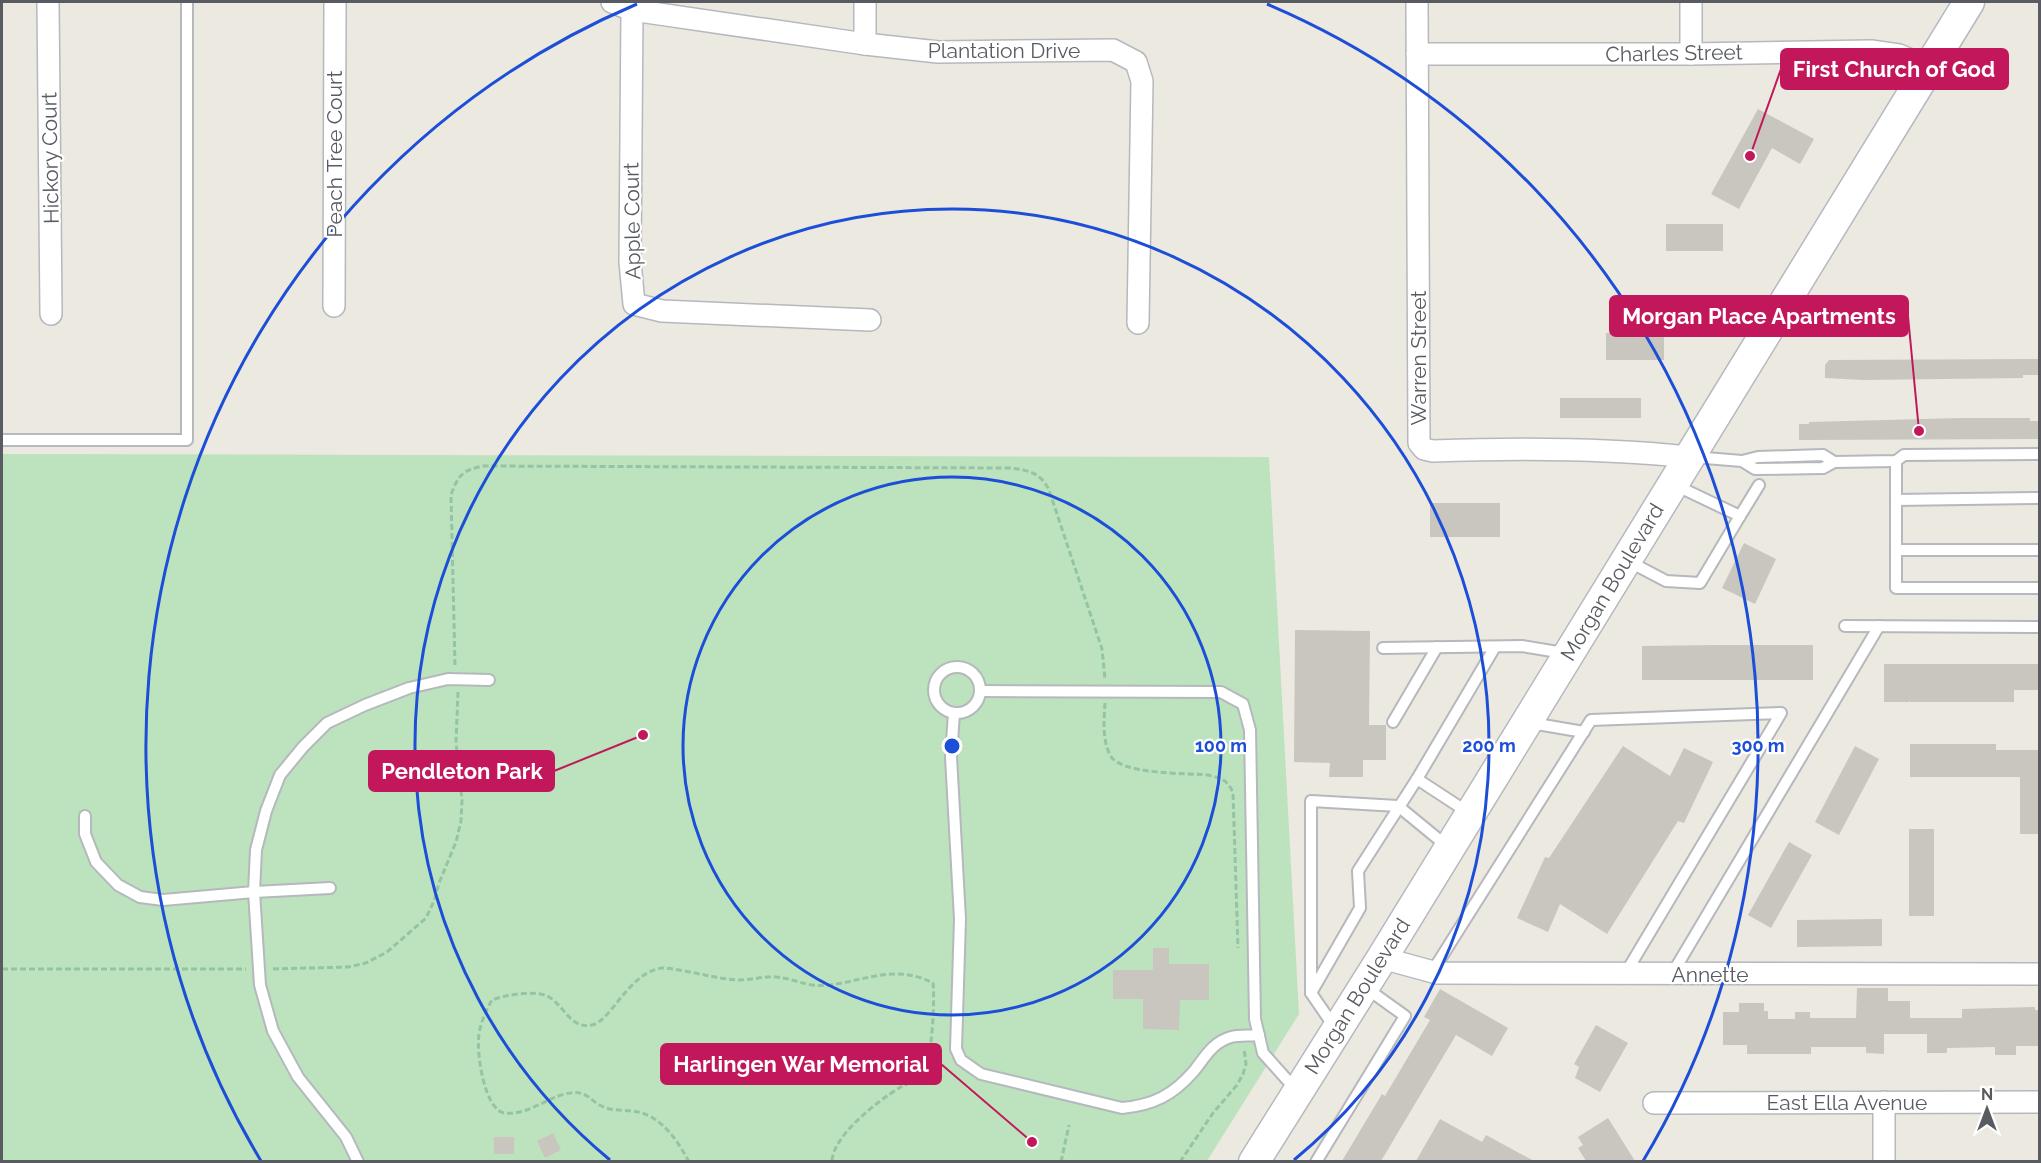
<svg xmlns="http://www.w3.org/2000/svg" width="2041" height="1163" viewBox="0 0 2041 1163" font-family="Raleway,sans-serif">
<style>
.green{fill:#bce3bd}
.building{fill:#c8c6bf}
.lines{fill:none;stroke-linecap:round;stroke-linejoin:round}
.lane-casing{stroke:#b5b8bd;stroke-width:14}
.street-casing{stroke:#b5b8bd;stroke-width:24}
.secondary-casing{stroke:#b5b9bf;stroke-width:33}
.path{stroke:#95c4a4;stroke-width:3;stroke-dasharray:6 3;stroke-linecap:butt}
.lane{stroke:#fff;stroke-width:10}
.street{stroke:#fff;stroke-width:21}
.secondary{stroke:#fff;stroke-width:30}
.ring{fill:none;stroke:#1d4ed8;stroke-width:3}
.labels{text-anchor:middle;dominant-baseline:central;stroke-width:4.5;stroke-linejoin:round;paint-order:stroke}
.street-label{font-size:21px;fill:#585c61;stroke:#fff}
.centre{fill:#1d4ed8;stroke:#fff;stroke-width:3}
.ring-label{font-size:18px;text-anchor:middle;font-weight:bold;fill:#1d4ed8;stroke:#fff;stroke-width:4.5;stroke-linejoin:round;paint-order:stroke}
.leader{fill:none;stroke:#c2185b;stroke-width:2}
.callout-dot{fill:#c2185b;stroke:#fff;stroke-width:2}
.callout{fill:#c2185b;stroke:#c2185b;stroke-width:2}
.callout-label{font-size:22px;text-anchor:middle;font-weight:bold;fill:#fff}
</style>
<rect width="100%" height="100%" fill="#ece9e0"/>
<!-- green -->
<path class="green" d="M 2,454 L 1269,457 L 1299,1014 L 1207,1161 L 2,1161 Z"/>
<!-- building -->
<g class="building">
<path d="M 1758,109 L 1814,139 L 1800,164 L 1772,148 L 1739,209 L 1711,194 Z"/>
<rect x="1666" y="224" width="57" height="27"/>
<rect x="1606" y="333" width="58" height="27"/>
<path d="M 2040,359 L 2040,375 L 2023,375 L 2023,378 L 1863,380 L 1825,378 L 1825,365 L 1829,360 Z"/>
<rect x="1560" y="398" width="81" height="20"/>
<path d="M 1961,418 L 2030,418 L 2030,421 L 2040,421 L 2040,439 L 1799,440 L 1799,424 L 1809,424 L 1809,422 Z"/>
<rect x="1430" y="503" width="70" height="34"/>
<path d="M 1744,543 L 1776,559 L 1755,604 L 1722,588 Z"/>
<path d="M 1295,630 L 1370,631 L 1369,725 L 1386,725 L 1386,760 L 1363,760 L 1363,777 L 1329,777 L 1330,763 L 1294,762 Z"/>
<path d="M 1719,645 L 1813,645 L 1813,680 L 1642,680 L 1642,646 Z"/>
<path d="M 1884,664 L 2040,664 L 2040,690 L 2014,690 L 2014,702 L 1910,702 L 1910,700 L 1909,702 L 1884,702 Z"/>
<path d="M 1910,744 L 1996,744 L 1996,750 L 2040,750 L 2040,834 L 2020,834 L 2020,777 L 1910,777 Z"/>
<path d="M 1623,746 L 1670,776 L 1684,748 L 1713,762 L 1684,823 L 1678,821 L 1607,934 L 1560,904 L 1548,932 L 1517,918 L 1545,857 L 1549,858 Z"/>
<path d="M 1855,746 L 1879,759 L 1839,835 L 1815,822 Z"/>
<rect x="1909" y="829" width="25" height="87"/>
<path d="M 1789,842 L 1812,855 L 1771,928 L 1748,915 Z"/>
<path d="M 1882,919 L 1882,946 L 1797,947 L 1797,920 Z"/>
<path d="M 1153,948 L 1169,948 L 1169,964 L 1209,964 L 1209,1000 L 1180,1000 L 1179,1030 L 1143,1029 L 1143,999 L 1113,999 L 1113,970 L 1153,970 Z"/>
<path d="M 1857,988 L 1888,988 L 1888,1001 L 1910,1001 L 1910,1018 L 1962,1018 L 1962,1009 L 2035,1007 L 2035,1010 L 2040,1010 L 2040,1046 L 2016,1046 L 2016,1055 L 1995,1055 L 1995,1047 L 1947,1048 L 1947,1053 L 1927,1053 L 1927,1034 L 1884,1034 L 1884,1054 L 1866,1053 L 1866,1047 L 1811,1047 L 1811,1054 L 1747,1054 L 1747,1045 L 1723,1045 L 1723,1012 L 1739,1012 L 1739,1003 L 1764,1003 L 1764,1011 L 1768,1011 L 1768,1019 L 1795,1019 L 1795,1012 L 1810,1012 L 1810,1018 L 1856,1018 Z"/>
<path d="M 1440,989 L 1508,1028 L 1492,1056 L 1456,1035 L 1381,1161 L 1342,1161 L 1382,1094 L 1385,1096 L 1430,1020 L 1424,1017 Z"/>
<path d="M 1596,1025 L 1628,1043 L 1600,1092 L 1575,1078 L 1579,1067 L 1574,1064 Z"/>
<path d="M 1608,1118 L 1635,1161 L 1586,1161 L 1578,1148 L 1583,1145 L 1578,1137 Z"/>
<path d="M 1440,1119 L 1482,1142 L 1486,1135 L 1534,1161 L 1416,1161 Z"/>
<path d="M 553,1133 L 561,1150 L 545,1158 L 537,1141 Z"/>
<rect x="494" y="1137" width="20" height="17"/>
</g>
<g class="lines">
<!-- lane casing -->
<g class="lane-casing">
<g id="lane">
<path d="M 2,440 L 187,440 L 187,2"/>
<path d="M 1693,457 L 1742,461 L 1758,457 L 1823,455 L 1834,462 L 1823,468 L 1755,469 L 1742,461"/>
<path d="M 1896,461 L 1896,588 L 2040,588"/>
<path d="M 1834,462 L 1896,461 L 1904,455 L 2040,454"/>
<path d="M 1896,500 L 2040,498"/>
<path d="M 1740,516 L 1759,485"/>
<path d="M 1896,550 L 2040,550"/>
<path d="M 1628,561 L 1666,581 L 1700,583 L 1740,516 L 1675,485"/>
<path d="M 1845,626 L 2040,627"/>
<path d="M 1383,648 L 1522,646 L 1564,653"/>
<circle cx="957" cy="690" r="23"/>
<path d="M 980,691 L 1221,692 L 1243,704 L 1250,730 L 1255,1019 L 1263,1053 L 1297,1091"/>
<path d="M 954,713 L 951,757 L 960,919 L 956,1049 L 961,1060 L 981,1074 L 1122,1108 C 1154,1105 1173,1095 1194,1071 C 1205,1057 1213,1042 1231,1037 C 1239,1035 1250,1036 1259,1035"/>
<path d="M 1393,722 L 1437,647"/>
<path d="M 1531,723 L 1584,732"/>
<path d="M 1417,779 L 1469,813"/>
<path d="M 85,816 L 85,834 L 96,862 L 118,885 L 140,897 L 163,900 L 254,892 L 330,888"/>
<path d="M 1432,972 L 1591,720 L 1781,713 L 1625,974"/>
<path d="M 1672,974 L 1879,626"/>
<path d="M 1311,993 L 1311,801 L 1398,806 L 1448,847"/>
<path d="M 1335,1028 L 1311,993 L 1360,908 L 1358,871 L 1417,779 L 1495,647"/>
<path d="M 358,1162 L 346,1137 L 298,1077 L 273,1031 L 260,985 L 254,892 L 256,850 L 266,811 L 280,775 L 303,747 L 327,723 L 365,705 L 409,688 L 448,679 L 489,680"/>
<path d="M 1316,1162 L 1405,1016 L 1366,988"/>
</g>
</g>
<!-- street casing -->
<g class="street-casing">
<g id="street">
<path d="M 48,2 L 51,314"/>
<path d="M 612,2 L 632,10 L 865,44 L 938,52 L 1113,50 L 1136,62 L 1142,81 L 1138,323"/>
<path d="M 865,2 L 865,44"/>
<path d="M 1417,2 L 1419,443 L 1424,449 L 1433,451 C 1518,448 1603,448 1688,457"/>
<path d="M 632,10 L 630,262 L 634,304 L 662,311 L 870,320"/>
<path d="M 1417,54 L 1691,54 L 1871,51 L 1899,55 L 1928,67"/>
<path d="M 1691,54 L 1691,2"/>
<path d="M 334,306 L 335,2"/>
<path d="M 1382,958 L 1437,973 L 2040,974"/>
<path d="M 1884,1102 L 1884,1162"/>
<path d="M 1654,1103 L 2040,1102"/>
</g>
</g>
<!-- secondary casing -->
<g class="secondary-casing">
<path id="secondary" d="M 1254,1162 L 1382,958 L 1969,2"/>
</g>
<!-- path -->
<g class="path">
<path d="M 455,665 L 451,495 C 458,475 463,470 483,466 L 1009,468 C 1028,470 1040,472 1049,490 L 1102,649 L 1105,679"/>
<path d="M 1105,703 C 1104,720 1102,739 1110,755 C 1120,775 1187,773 1208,775 C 1221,778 1228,780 1233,793 L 1238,948"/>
<path d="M 2,969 L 246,969"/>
<path d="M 273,969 L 348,967 L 366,963 L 387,952 L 426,918 L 434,901 L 439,883 L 456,842 L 461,821 L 462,800 L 456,742 L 458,692"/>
<path d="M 689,1162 C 678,1141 662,1117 638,1112 C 628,1110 616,1111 606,1108 C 589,1102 588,1088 565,1094 C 545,1099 526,1116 504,1113 C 484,1109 476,1051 479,1034 C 481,1022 486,1010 492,1000 C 506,995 533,990 547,996 C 564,1004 570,1030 592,1025 C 612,1021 628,972 663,968 C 689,970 714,979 740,980 C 752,980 764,976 776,977 C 798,979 806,988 830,985 C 867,980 896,964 933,983 C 935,999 932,1063 923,1074 C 916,1081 906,1084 899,1088 C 878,1101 832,1136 832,1162"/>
<path d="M 1061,1162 L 1069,1125"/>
<path d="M 1180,1162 L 1213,1113 L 1237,1085 L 1243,1074 L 1246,1064 L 1244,1048"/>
</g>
<!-- lane -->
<use href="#lane" class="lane"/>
<!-- street -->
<use href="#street" class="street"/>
<!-- secondary -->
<use href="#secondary" class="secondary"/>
</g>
<!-- distance rings -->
<g class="ring">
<circle cx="952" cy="746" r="269"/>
<path d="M610 1160A537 537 0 1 1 1294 1160"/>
<path d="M261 1161A806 806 0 0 1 637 4M1267 4A806 806 0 0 1 1643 1161"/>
</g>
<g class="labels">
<!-- street labels -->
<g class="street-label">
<text x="1004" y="50">Plantation Drive</text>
<text transform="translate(1674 53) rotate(-1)">Charles Street</text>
<text transform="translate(334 154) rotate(-90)">Peach Tree Court</text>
<text transform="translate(50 158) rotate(-91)">Hickory Court</text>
<text transform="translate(632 221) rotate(-91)">Apple Court</text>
<text transform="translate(1418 358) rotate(-90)">Warren Street</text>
<text transform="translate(1612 582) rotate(-59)">Morgan Boulevard</text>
<text x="1710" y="974">Annette</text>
<text transform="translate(1357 996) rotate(-58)">Morgan Boulevard</text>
<text x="1847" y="1102">East Ella Avenue</text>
</g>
</g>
<circle cx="952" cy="746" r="9" class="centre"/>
<g class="ring-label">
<text x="1221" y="752">100 m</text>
<text x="1489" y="752">200 m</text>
<text x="1758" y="752">300 m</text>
</g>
<!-- callouts -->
<path class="leader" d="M1750 156L1781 69M1919 431L1908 316M643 735L554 771M1032 1142L941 1064"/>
<g class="callout-dot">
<circle cx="1750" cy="156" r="6"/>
<circle cx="1919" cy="431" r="6"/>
<circle cx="643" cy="735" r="6"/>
<circle cx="1032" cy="1142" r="6"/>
</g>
<g class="callout">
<rect x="1781" y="49" width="227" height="40" rx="6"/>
<rect x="1610" y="296" width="298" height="40" rx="6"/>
<rect x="369" y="751" width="185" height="40" rx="6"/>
<rect x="661" y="1044" width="280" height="40" rx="6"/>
</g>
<g class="callout-label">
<text x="1894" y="77">First Church of God</text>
<text x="1759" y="324">Morgan Place Apartments</text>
<text x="462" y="779">Pendleton Park</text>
<text x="801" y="1072">Harlingen War Memorial</text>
</g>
<!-- border -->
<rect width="2041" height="1163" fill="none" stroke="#585c61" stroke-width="6"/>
<!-- north arrow -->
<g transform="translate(1987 1109)" stroke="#ffffff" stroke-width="4.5" paint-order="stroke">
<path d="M0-4.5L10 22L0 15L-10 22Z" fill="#585c61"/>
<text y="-9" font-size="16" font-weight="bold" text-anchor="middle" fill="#585c61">N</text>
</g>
</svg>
